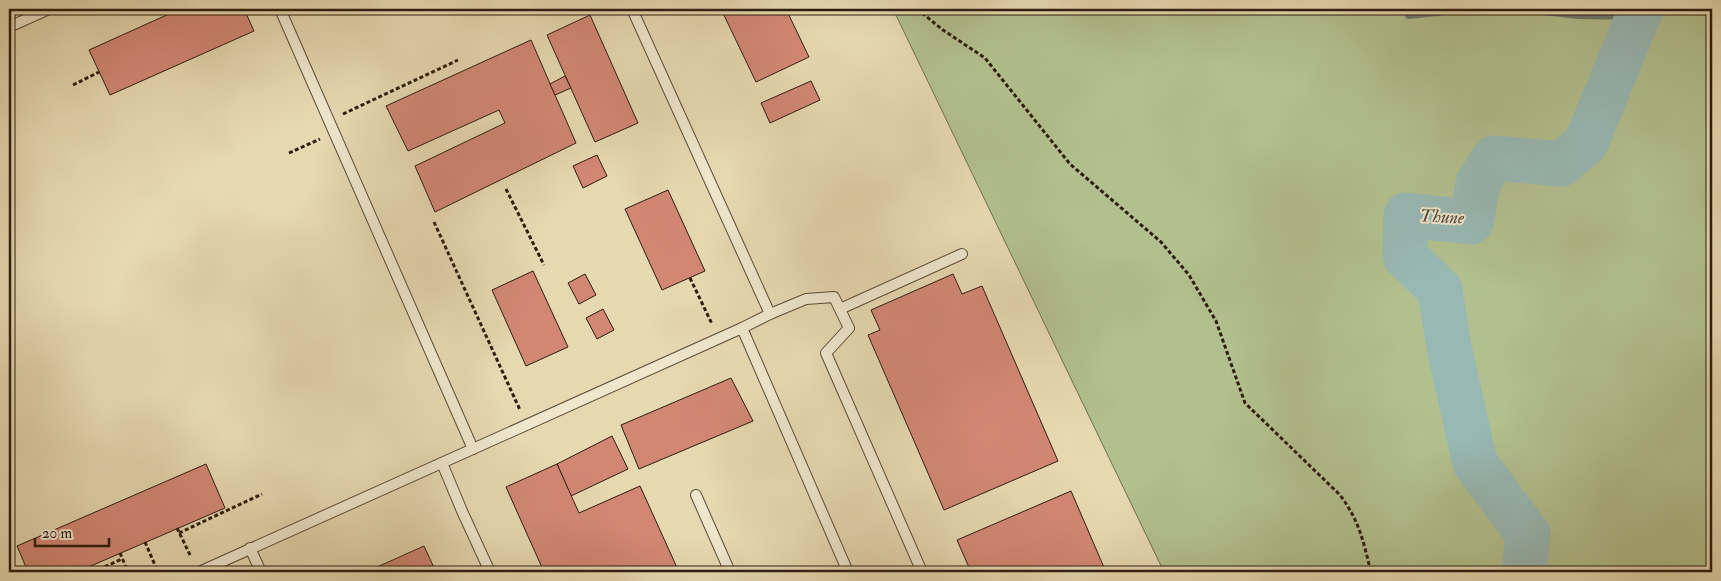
<svg xmlns="http://www.w3.org/2000/svg" width="1721" height="581" viewBox="0 0 1721 581" font-family="'IM FELL Double Pica',serif">
<style>
.green{fill:#b2bf8e;stroke:#706e4e}
.lines{fill:none;stroke-linecap:round;stroke-linejoin:round}
.stream{stroke:#6d7a71;stroke-width:8}
.river{stroke:#98b8b3;stroke-width:45}
.building{fill:#d28775;stroke:#2d1d0e}
.service-casing{stroke:#5b4c37;stroke-width:12}
.path{stroke:#2d1d0e;stroke-width:3;stroke-dasharray:4 2.5;stroke-linecap:butt}
.service{stroke:#efe6cc;stroke-width:10}
.labels{text-anchor:middle;dominant-baseline:central;stroke-width:4;stroke-linejoin:round;paint-order:stroke}
.water-label{font-size:18px;font-style:italic;fill:#4d4c40;stroke:#efe6cc}
</style>
<rect width="100%" height="100%" fill="#e6d8b1"/>
<filter id="stains"><feTurbulence type="fractalNoise" baseFrequency=".004" numOctaves="4"/><feColorMatrix values="0 0 0 0 .2 0 0 0 0 .09 0 0 0 0 .02 0 0 0 .5 -.17"/></filter>
<radialGradient id="worn" r=".72"><stop offset=".6" stop-color="#630" stop-opacity="0"/><stop offset="1" stop-color="#630" stop-opacity=".3"/></radialGradient>
<!-- green -->
<path class="green" d="M 893,9 L 1712,9 L 1712,572 L 1164,572 Z"/>
<g class="lines">
<!-- stream -->
<g class="stream">
<path d="M 1526,9 L 1579,15 L 1638,16"/>
<path d="M 1409,15 L 1464,9"/>
</g>
<!-- river -->
<path class="river" d="M 1524,572 L 1528,534 L 1475,463 L 1449,347 L 1440,290 L 1405,256 L 1406,215 L 1471,222 L 1478,183 L 1494,158 L 1561,164 L 1586,143 L 1641,9"/>
</g>
<!-- building -->
<g class="building">
<path d="M 180,9 L 244,9 L 254,31 L 110,95 L 89,50 Z"/>
<path d="M 721,9 L 786,9 L 809,57 L 756,82 Z"/>
<path d="M 590,15 L 638,123 L 595,142 L 547,35 Z"/>
<path d="M 531,40 L 576,143 L 435,212 L 415,166 L 505,123 L 499,110 L 408,151 L 386,106 Z"/>
<path d="M 565,76 L 571,88 L 555,95 L 550,84 Z"/>
<path d="M 811,81 L 820,100 L 770,123 L 761,103 Z"/>
<path d="M 597,155 L 607,176 L 583,188 L 573,166 Z"/>
<path d="M 668,190 L 705,271 L 662,290 L 625,209 Z"/>
<path d="M 533,271 L 568,347 L 526,366 L 492,290 Z"/>
<path d="M 585,274 L 596,295 L 579,304 L 568,283 Z"/>
<path d="M 953,274 L 962,294 L 982,286 L 1058,461 L 944,510 L 868,335 L 880,330 L 871,310 Z"/>
<path d="M 603,309 L 614,330 L 597,339 L 586,318 Z"/>
<path d="M 731,378 L 753,421 L 639,469 L 621,425 Z"/>
<path d="M 612,436 L 628,469 L 571,496 L 557,464 Z"/>
<path d="M 206,464 L 225,508 L 77,572 L 28,572 L 17,546 Z"/>
<path d="M 557,464 L 579,513 L 640,486 L 679,572 L 544,572 L 506,487 Z"/>
<path d="M 1071,491 L 1106,572 L 971,572 L 957,540 Z"/>
<path d="M 424,546 L 436,572 L 366,572 Z"/>
</g>
<g class="lines">
<!-- service casing -->
<g class="service-casing">
<g id="service">
<path d="M 280,9 L 473,449"/>
<path d="M 632,9 L 770,314 L 742,328"/>
<path d="M 9,27 L 49,9"/>
<path d="M 840,309 L 962,254"/>
<path d="M 770,314 L 806,299 L 834,297 L 849,328 L 826,353 L 922,572"/>
<path d="M 442,463 L 462,511 L 490,572"/>
<path d="M 696,495 L 730,572"/>
<path d="M 250,548 L 261,572"/>
<path d="M 199,572 L 742,328 L 848,572"/>
</g>
</g>
<!-- path -->
<g class="path">
<path d="M 917,9 L 943,30 L 985,58 L 1070,164 L 1161,242 L 1189,275 L 1216,321 L 1245,403 L 1340,495 C 1360,522 1363,541 1371,572"/>
<path d="M 73,85 L 99,72"/>
<path d="M 343,114 L 458,60"/>
<path d="M 289,153 L 320,139"/>
<path d="M 506,189 L 544,265"/>
<path d="M 434,222 L 520,410"/>
<path d="M 690,278 L 712,324"/>
<path d="M 177,528 L 191,557"/>
<path d="M 179,533 L 262,494"/>
<path d="M 145,542 L 158,572"/>
<path d="M 120,553 L 128,572"/>
<path d="M 93,572 L 122,559"/>
</g>
<!-- service -->
<use href="#service" class="service"/>
</g>
<g class="labels">
<!-- water labels -->
<g class="water-label">
<text transform="translate(1442 217) rotate(3)">Thune</text>
</g>
</g>
<!-- margin -->
<rect width="1721" height="581" fill="none" stroke="#e6d8b1" stroke-width="30"/>
<rect x="10" y="10" width="1701" height="561" fill="none" stroke="#2d1d0e" stroke-width="2.5"/>
<rect x="15" y="15" width="1691" height="551" fill="none" stroke="#2d1d0e"/>
<!-- scale -->
<path d="M35 538v8h74v-8" fill="none" stroke="#2d1d0e" stroke-width="2.5"/>
<text x="42" y="538" font-size="15" fill="#2d1d0e" stroke="#efe6cc" stroke-width="4" paint-order="stroke">20 m</text>
<rect width="100%" height="100%" filter="url(#stains)"/>
<rect width="100%" height="100%" fill="url(#worn)"/>
</svg>
